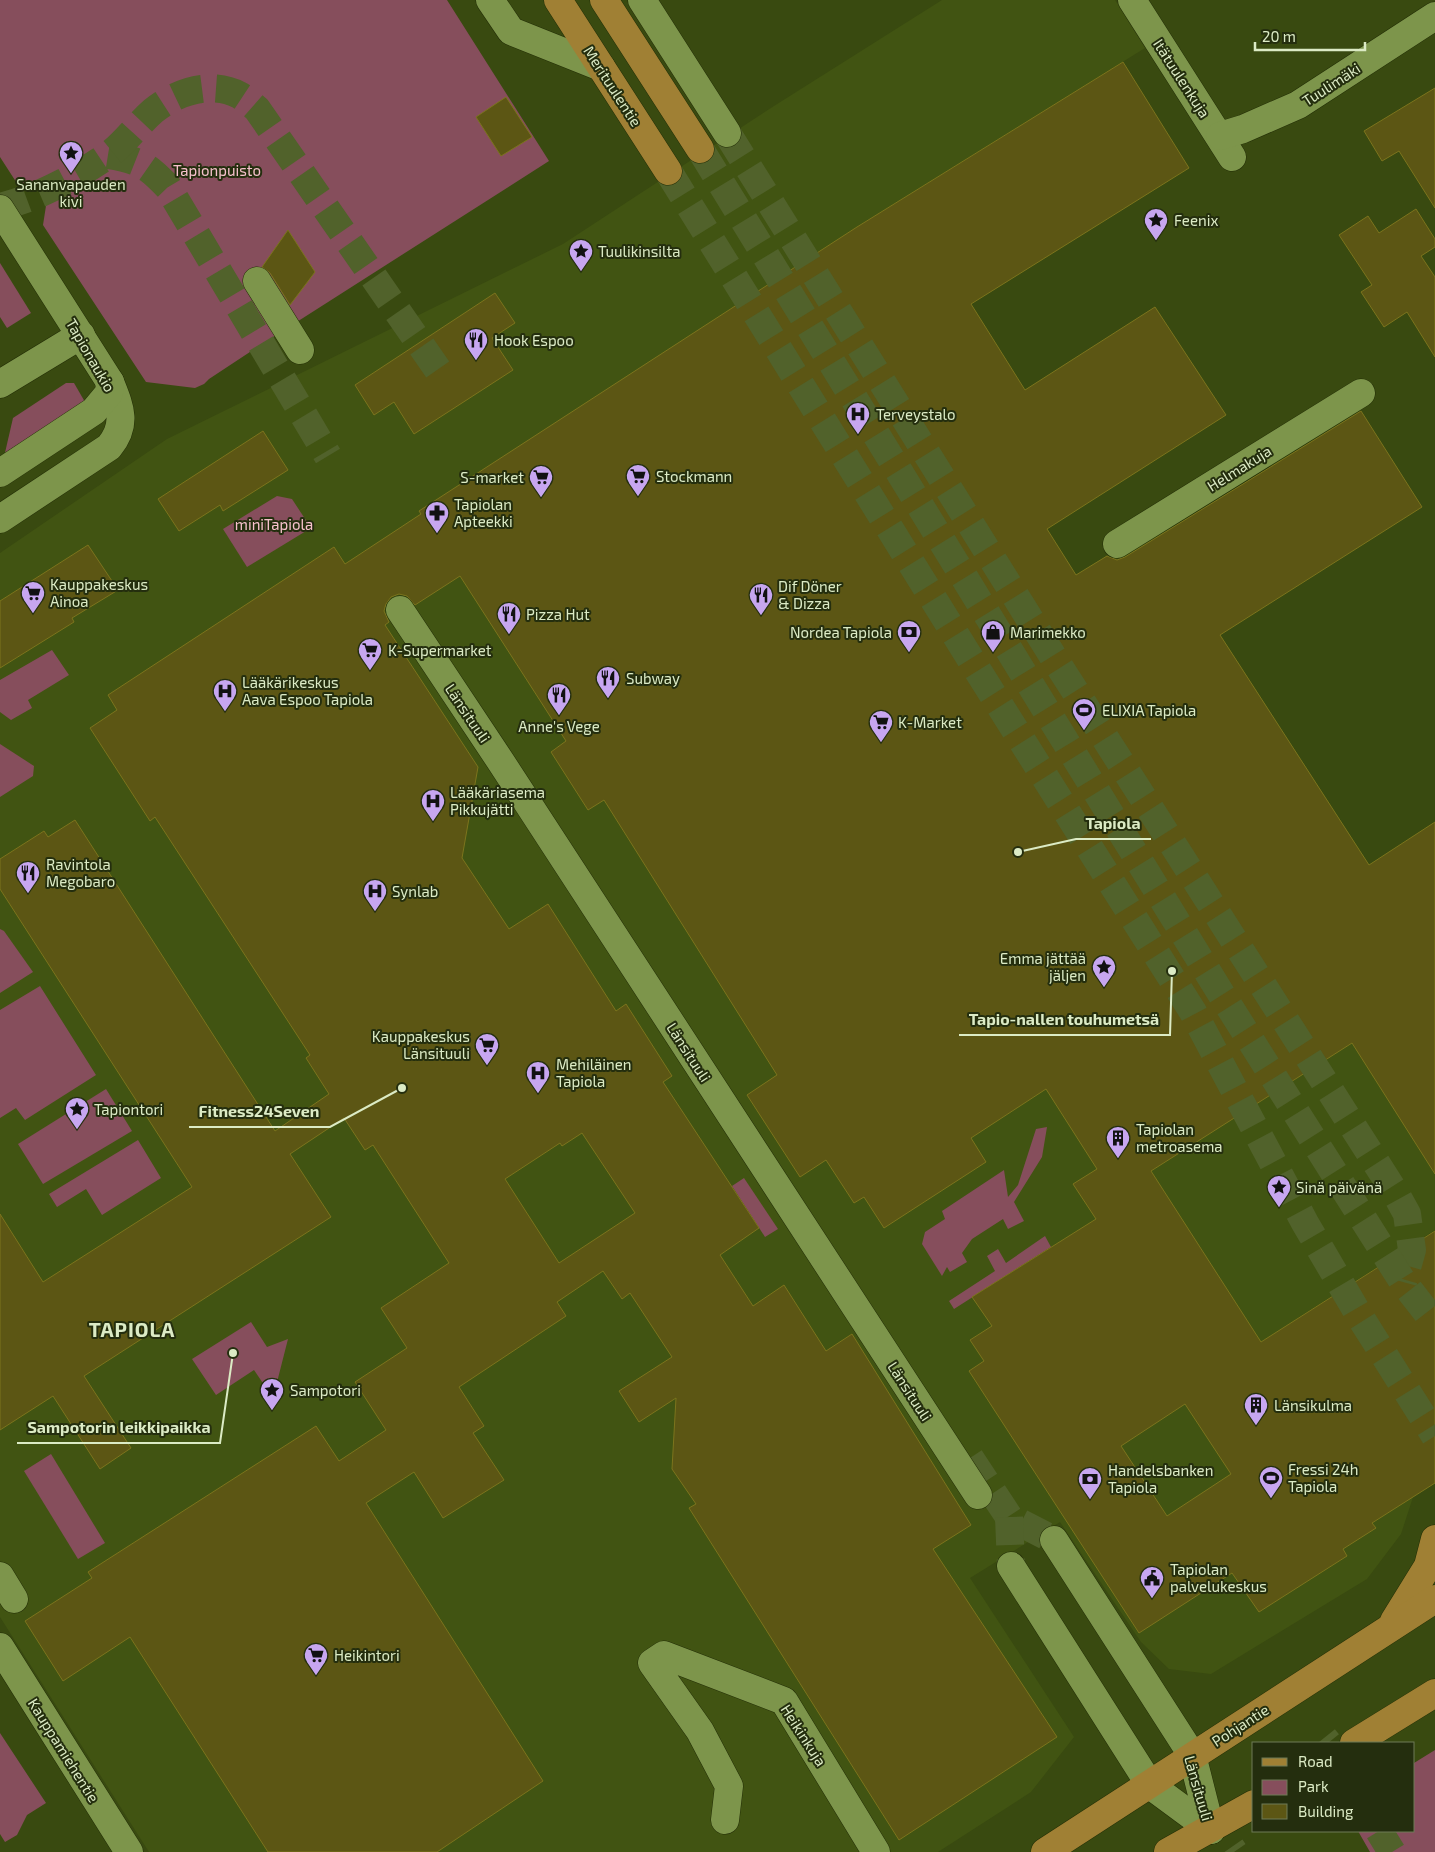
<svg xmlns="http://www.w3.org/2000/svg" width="1435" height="1852" viewBox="0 0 1435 1852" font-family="'Exo 2',sans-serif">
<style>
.built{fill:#415412}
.green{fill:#864e5c}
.building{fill:#5c5614;stroke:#7c741d;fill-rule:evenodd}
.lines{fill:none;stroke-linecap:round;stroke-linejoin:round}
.minor-tunnel{stroke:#51622b;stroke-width:28;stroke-dasharray:28 14;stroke-linecap:butt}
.major-tunnel{stroke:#51622b;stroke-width:28;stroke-dasharray:28 14;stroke-linecap:butt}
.minor-casing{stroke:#232e06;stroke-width:29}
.major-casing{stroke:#232e06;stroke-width:29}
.minor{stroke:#7d954b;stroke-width:28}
.major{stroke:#a08034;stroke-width:28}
.labels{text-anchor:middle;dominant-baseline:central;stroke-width:4;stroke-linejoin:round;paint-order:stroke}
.street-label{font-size:15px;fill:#dcebc5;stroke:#242e0e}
.park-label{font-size:15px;fill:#f7c1cd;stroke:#242e0e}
.poi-label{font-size:15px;fill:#dcebc5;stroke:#242e0e;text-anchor:start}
.district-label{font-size:20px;font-weight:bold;letter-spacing:1px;fill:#dcebc5;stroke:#242e0e}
.leader{fill:none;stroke:#dcebc5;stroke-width:2}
.callout-dot{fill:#dcebc5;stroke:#242e0e;stroke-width:2}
.callout-label{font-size:16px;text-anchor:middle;font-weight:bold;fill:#dcebc5;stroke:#242e0e;stroke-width:4;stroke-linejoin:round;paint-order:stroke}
</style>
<rect width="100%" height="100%" fill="#394a10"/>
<!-- built -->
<path class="built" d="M 942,0 L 1115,0 L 1145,48 L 854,229 L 1076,575 L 1165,519 L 1203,577 L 1189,587 L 1435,966 L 1435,1230 L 1298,1318 L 1413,1497 L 1401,1534 L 1367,1579 L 1211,1674 L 1169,1669 L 1141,1642 L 1060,1522 L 970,1578 L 1074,1737 L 1031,1792 L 938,1852 L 149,1852 L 0,1617 L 0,553 L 167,439 L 563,244 L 774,106 Z"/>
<!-- green -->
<g class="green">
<path d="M 0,0 L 447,0 L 549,161 L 256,348 L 209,379 L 204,384 L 195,388 L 146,382 L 43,225 L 48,193 L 45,184 C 36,178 29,184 20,188 L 0,157 Z"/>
<path d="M 0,263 L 31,313 L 7,328 L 0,317 Z"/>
<path d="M 66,383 L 74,383 L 85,402 L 4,457 L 13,418 Z"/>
<path d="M 277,496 L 292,499 L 311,528 L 247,567 L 223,529 Z"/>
<path d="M 52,650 L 69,675 L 28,700 L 32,708 L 11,720 L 0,712 L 0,680 Z"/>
<path d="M 0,744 L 34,766 L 33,776 L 0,797 Z"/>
<path d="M 0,929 L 4,931 L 33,972 L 0,993 Z"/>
<path d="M 40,986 L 96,1075 L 25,1120 L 16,1108 L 0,1118 L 0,1010 Z"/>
<path d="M 106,1089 L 132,1131 L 43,1184 L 18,1144 Z"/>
<path d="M 1047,1127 L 1042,1157 L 1014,1202 L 1024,1221 L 1008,1229 L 1003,1219 L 972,1239 L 962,1253 L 967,1262 L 950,1272 L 947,1267 L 942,1276 L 922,1244 L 925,1232 L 945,1219 L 942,1211 L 1004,1170 L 1008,1197 L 1018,1185 L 1036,1129 Z"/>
<path d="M 138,1140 L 161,1178 L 102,1215 L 86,1189 L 57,1207 L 49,1194 Z"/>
<path d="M 744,1178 L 778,1229 L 765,1237 L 732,1186 Z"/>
<path d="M 1045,1236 L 1051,1247 L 954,1309 L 949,1301 L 995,1271 L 987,1256 L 998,1249 L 1006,1263 Z"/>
<path d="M 251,1322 L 267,1347 L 288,1339 L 273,1398 L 254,1370 L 216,1395 L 192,1359 Z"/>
<path d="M 51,1454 L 105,1543 L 78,1559 L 24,1471 Z"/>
<path d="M 0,1733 L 46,1803 L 27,1815 L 17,1835 L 5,1842 L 0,1834 Z"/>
<path d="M 1435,1750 L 1435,1852 L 1370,1852 L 1358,1831 L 1414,1831 L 1414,1763 Z"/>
</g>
<!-- building -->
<g class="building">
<path d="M 1123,62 L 1189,168 L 971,304 L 1025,390 L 1155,307 L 1226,415 L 1047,529 L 1076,575 L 1107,556 L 1117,560 L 1125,557 L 1361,411 L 1422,507 L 1220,635 L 1369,865 L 1435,822 L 1435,1174 L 1352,1043 L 1151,1171 L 1261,1342 L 1435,1231 L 1435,1483 L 1372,1523 L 1376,1528 L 1343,1549 L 1347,1556 L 1259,1612 L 1232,1573 L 1139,1633 L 969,1371 L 984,1361 L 970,1340 L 992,1326 L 972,1297 L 1096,1219 L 1073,1184 L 1097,1169 L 1046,1089 L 971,1138 L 986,1162 L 884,1228 L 864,1197 L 854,1203 L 826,1160 L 800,1177 L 747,1095 L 777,1075 L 604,800 L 588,810 L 551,752 L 566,741 L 460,576 L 415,605 L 407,596 L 399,594 L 391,597 L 386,604 L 384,611 L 389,622 L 385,625 L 478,767 L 462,858 L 509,929 L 548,904 L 616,1011 L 626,1004 L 672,1076 L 663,1082 L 759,1228 L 720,1255 L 753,1306 L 784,1285 L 826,1351 L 852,1334 L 971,1525 L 933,1549 L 1057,1737 L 899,1840 L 689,1508 L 696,1504 L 672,1469 L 676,1398 L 639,1422 L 619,1391 L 672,1357 L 630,1293 L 622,1299 L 603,1271 L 557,1302 L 566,1316 L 459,1387 L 484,1426 L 473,1433 L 504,1480 L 443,1518 L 414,1472 L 366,1503 L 543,1781 L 437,1852 L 268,1852 L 130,1637 L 63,1681 L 25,1621 L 92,1578 L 88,1572 L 316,1426 L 339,1461 L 386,1430 L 355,1382 L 407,1348 L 381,1308 L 449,1263 L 373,1145 L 365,1150 L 344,1118 L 290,1154 L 331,1217 L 84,1376 L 131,1448 L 100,1469 L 53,1396 L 0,1430 L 0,1214 L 43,1282 L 192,1187 L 0,889 L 0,859 L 44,831 L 48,837 L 75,820 L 275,1131 L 329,1094 L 306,1058 L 310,1055 L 155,817 L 150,821 L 90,728 L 117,710 L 108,695 L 334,547 L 345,564 L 421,514 L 419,511 L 857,227 ZM 582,1133 L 635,1213 L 559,1263 L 505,1179 L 560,1143 L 562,1146 ZM 1185,1404 L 1231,1474 L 1167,1516 L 1121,1446 Z"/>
<path d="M 1435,88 L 1435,208 L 1399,151 L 1382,161 L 1364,131 Z"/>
<path d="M 506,97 L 532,137 L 501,156 L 476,117 Z"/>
<path d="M 1416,209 L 1435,239 L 1435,247 L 1421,256 L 1435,277 L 1435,357 L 1407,312 L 1384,327 L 1361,292 L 1372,285 L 1339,235 L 1368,216 L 1379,233 Z"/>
<path d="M 288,230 L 315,272 L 290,305 L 270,273 L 262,267 Z"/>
<path d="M 495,293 L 515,323 L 492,338 L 513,370 L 414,434 L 394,402 L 374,415 L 355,385 Z"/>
<path d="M 263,431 L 288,470 L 223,511 L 220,505 L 179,531 L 158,499 Z"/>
<path d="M 88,545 L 118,590 L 72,618 L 74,622 L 0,668 L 0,601 Z"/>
</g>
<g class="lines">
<!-- minor-tunnel -->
<g class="minor-tunnel">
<path d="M 727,133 L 1059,666 L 1396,1194 L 1407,1214 L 1412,1250 L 1403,1282"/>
<path d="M 108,155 C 139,160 147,165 168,187 L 328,456"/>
<path d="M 0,207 C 37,198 75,178 107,156 C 124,144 137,125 153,111 C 176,92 211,80 239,95 C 245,98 251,104 257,109 L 445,380"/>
<path d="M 970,1458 L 1009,1517 L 1054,1540"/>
<path d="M 1009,1517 L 1011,1566"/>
<path d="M 1324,1738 L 1328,1743"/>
<path d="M 1207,1813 L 1234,1852"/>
<path d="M 1379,1831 L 1392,1852"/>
</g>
<!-- major-tunnel -->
<g class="major-tunnel">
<path d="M 700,149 L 1220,992 L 1403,1282 L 1435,1323"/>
<path d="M 668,171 L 978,671 L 1193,1012 L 1305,1223 L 1359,1315 L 1435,1436"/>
</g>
<!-- minor casing -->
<g class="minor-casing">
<g id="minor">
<path d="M 490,0 L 511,31 L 601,67"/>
<path d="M 642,0 L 727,133"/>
<path d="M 1132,0 L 1232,157"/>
<path d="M 1220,136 L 1243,129 L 1298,105 L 1435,16"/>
<path d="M 0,209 L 110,382 C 120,407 128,424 109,447 L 0,519"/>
<path d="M 257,281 L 300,350"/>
<path d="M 0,384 L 81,335"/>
<path d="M 0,473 L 94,411 L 109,393 L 110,382"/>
<path d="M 1117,544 L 1361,393"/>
<path d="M 400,610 L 501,762 L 978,1495"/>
<path d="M 1054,1540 L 1192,1755 L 1211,1830"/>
<path d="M 1011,1566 L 1150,1785 L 1211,1830"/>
<path d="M 0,1576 L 14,1599"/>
<path d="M 0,1647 L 129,1852"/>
<path d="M 725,1820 L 729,1786 L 700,1731 L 652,1663 L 664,1655 L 784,1701 L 876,1852"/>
</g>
</g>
<!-- major casing -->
<g class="major-casing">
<g id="major">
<path d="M 558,0 L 668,171"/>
<path d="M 604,0 L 700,149"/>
<path d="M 1394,1621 L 1428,1566 L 1435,1539"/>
<path d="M 1354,1743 L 1435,1693"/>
<path d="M 1045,1852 L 1435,1599"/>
<path d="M 1168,1852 L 1254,1804"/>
</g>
</g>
<!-- minor -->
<use href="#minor" class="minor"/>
<!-- major -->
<use href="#major" class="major"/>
</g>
<!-- icons -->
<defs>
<g id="sight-pin" transform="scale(1.25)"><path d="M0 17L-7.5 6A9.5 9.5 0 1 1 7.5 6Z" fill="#c7a6f0" stroke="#242e0e"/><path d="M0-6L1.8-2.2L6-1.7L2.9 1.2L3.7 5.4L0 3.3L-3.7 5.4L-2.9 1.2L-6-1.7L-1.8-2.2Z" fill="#111"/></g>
<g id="restaurant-pin" transform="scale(1.25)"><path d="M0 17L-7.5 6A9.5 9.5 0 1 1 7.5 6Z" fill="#c7a6f0" stroke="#242e0e"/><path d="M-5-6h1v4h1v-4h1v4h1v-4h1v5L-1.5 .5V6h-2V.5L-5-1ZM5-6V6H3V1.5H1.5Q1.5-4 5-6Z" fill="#111"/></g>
<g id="hospital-pin" transform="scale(1.25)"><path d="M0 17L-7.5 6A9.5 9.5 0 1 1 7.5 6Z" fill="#c7a6f0" stroke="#242e0e"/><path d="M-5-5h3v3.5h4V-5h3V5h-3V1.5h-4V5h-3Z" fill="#111"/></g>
<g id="supermarket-pin" transform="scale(1.25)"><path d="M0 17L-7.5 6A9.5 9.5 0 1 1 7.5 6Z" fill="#c7a6f0" stroke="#242e0e"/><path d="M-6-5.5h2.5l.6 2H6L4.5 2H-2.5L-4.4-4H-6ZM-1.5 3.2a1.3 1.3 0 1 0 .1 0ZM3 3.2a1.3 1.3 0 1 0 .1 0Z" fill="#111"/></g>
<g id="pharmacy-pin" transform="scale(1.25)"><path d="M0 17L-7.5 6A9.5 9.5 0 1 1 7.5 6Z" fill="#c7a6f0" stroke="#242e0e"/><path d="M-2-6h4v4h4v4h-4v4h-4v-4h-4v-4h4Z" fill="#111"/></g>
<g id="bank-pin" transform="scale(1.25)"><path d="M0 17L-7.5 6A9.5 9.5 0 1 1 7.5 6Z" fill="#c7a6f0" stroke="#242e0e"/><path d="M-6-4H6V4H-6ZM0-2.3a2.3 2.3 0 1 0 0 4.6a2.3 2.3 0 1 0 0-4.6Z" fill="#111"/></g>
<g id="shop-pin" transform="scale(1.25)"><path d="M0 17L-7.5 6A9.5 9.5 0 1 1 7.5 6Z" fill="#c7a6f0" stroke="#242e0e"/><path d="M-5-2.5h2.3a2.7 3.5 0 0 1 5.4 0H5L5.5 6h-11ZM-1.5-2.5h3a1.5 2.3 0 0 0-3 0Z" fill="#111"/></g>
<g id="stadium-pin" transform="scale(1.25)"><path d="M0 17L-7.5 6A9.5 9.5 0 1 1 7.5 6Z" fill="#c7a6f0" stroke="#242e0e"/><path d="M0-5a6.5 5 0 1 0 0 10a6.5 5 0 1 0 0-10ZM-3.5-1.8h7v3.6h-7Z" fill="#111"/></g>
<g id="building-pin" transform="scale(1.25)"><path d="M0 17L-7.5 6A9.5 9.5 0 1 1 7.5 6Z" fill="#c7a6f0" stroke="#242e0e"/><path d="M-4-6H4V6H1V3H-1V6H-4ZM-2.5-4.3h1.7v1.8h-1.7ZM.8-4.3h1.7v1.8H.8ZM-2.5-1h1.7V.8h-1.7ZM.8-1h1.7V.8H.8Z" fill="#111"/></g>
<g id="civic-pin" transform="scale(1.25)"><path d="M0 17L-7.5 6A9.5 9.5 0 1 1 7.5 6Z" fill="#c7a6f0" stroke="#242e0e"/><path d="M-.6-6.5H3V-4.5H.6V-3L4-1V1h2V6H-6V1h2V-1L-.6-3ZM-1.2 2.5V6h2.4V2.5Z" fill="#111"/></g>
</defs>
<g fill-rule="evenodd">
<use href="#sight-pin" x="71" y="153"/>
<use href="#sight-pin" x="1156" y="220"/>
<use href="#sight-pin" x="581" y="251"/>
<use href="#restaurant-pin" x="476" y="340"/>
<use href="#hospital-pin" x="858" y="414"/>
<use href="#supermarket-pin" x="638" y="476"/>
<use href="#supermarket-pin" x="541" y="477"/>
<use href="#pharmacy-pin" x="437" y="513"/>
<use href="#supermarket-pin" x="33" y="593"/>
<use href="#restaurant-pin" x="761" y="595"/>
<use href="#restaurant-pin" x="509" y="614"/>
<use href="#bank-pin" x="909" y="632"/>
<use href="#shop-pin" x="993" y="632"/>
<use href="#supermarket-pin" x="370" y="650"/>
<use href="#restaurant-pin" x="608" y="678"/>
<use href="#hospital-pin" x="225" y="691"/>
<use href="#restaurant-pin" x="559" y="695"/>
<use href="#stadium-pin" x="1084" y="710"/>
<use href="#supermarket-pin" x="881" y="722"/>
<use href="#hospital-pin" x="433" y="801"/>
<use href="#restaurant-pin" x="28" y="873"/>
<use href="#hospital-pin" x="375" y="891"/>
<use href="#sight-pin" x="1104" y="967"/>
<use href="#supermarket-pin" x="487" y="1045"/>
<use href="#hospital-pin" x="538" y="1073"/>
<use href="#sight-pin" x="77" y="1109"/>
<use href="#building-pin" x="1118" y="1138"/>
<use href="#sight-pin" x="1279" y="1187"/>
<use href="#sight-pin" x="272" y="1390"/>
<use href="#building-pin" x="1256" y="1405"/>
<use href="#stadium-pin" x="1271" y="1478"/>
<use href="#bank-pin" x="1090" y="1479"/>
<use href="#civic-pin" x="1152" y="1578"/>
<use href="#supermarket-pin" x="316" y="1655"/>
</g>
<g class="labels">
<!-- street labels -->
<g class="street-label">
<text transform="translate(1182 78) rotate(57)">Itätuulenkuja</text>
<text transform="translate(1331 84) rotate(-33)">Tuulimäki</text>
<text transform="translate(613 86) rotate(57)">Merituulentie</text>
<text transform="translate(91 355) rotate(60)">Tapionaukio</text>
<text transform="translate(1239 468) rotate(-32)">Helmakuja</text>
<text transform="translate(468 713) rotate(56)">Länsituuli</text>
<text transform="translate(689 1052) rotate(57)">Länsituuli</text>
<text transform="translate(910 1391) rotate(57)">Länsituuli</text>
<text transform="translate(1240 1725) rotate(-33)">Pohjantie</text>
<text transform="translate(804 1735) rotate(57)">Heikinkuja</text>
<text transform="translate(64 1750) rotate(58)">Kauppamiehentie</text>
<text transform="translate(1199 1788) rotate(74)">Länsituuli</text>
</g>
<!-- park labels -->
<g class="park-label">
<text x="217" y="170">Tapionpuisto</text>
<text x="274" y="524">miniTapiola</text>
</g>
<!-- poi labels -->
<g class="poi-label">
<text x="71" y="184" text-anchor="middle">Sananvapauden<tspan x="71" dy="17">kivi</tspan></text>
<text x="1174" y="220">Feenix</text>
<text x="598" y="251">Tuulikinsilta</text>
<text x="494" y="340">Hook Espoo</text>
<text x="876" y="414">Terveystalo</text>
<text x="656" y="476">Stockmann</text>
<text x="524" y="477" text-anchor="end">S-market</text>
<text x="454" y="504">Tapiolan<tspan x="454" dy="17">Apteekki</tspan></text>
<text x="50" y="584">Kauppakeskus<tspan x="50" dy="17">Ainoa</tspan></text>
<text x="778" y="586">Dif Döner<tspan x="778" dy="17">&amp; Dizza</tspan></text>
<text x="526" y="614">Pizza Hut</text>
<text x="892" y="632" text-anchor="end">Nordea Tapiola</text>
<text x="1010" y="632">Marimekko</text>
<text x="388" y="650">K-Supermarket</text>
<text x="626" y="678">Subway</text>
<text x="242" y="682">Lääkärikeskus<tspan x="242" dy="17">Aava Espoo Tapiola</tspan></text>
<text x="1102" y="710">ELIXIA Tapiola</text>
<text x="898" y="722">K-Market</text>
<text x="559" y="726" text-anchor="middle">Anne's Vege</text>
<text x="450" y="792">Lääkäriasema<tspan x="450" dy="17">Pikkujätti</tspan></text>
<text x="46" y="864">Ravintola<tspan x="46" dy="17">Megobaro</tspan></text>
<text x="392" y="891">Synlab</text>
<text x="1086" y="958" text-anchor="end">Emma jättää<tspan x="1086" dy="17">jäljen</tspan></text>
<text x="470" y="1036" text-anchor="end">Kauppakeskus<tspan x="470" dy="17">Länsituuli</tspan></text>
<text x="556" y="1064">Mehiläinen<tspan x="556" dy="17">Tapiola</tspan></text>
<text x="94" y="1109">Tapiontori</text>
<text x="1136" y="1129">Tapiolan<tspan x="1136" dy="17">metroasema</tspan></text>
<text x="1296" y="1187">Sinä päivänä</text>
<text x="290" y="1390">Sampotori</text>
<text x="1274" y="1405">Länsikulma</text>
<text x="1288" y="1469">Fressi 24h<tspan x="1288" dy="17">Tapiola</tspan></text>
<text x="1108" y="1470">Handelsbanken<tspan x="1108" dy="17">Tapiola</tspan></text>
<text x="1170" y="1569">Tapiolan<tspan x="1170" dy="17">palvelukeskus</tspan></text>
<text x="334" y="1655">Heikintori</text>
</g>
<!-- district labels -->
<g class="district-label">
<text x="132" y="1329">TAPIOLA</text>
</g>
</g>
<!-- callouts -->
<path class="leader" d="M1018 852L1076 839H1151M1172 971L1170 1035H959M402 1088L330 1127H189M233 1353L220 1443H17"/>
<g class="callout-dot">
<circle cx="1018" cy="852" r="5"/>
<circle cx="1172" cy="971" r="5"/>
<circle cx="402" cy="1088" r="5"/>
<circle cx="233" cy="1353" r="5"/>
</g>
<g class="callout-label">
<text x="1113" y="829">Tapiola</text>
<text x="1064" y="1025">Tapio-nallen touhumetsä</text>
<text x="259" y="1117">Fitness24Seven</text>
<text x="119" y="1433">Sampotorin leikkipaikka</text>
</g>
<!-- legend -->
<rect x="1252" y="1742" width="162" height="90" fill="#242e0e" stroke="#6e7a57"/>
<rect x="1262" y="1758" width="25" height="8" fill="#a08034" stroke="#6e7a57"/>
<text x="1298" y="1767" font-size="15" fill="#dcebc5">Road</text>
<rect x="1262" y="1780" width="25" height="15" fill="#864e5c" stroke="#6e7a57"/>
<text x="1298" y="1792" font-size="15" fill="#dcebc5">Park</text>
<rect x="1262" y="1804" width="25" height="15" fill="#5c5614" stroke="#6e7a57"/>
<text x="1298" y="1817" font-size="15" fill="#dcebc5">Building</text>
<!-- scale -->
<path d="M1255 42v8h110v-8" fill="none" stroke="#dcebc5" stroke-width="2.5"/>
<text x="1262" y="42" font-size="15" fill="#dcebc5" stroke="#242e0e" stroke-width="4" paint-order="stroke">20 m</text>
</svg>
